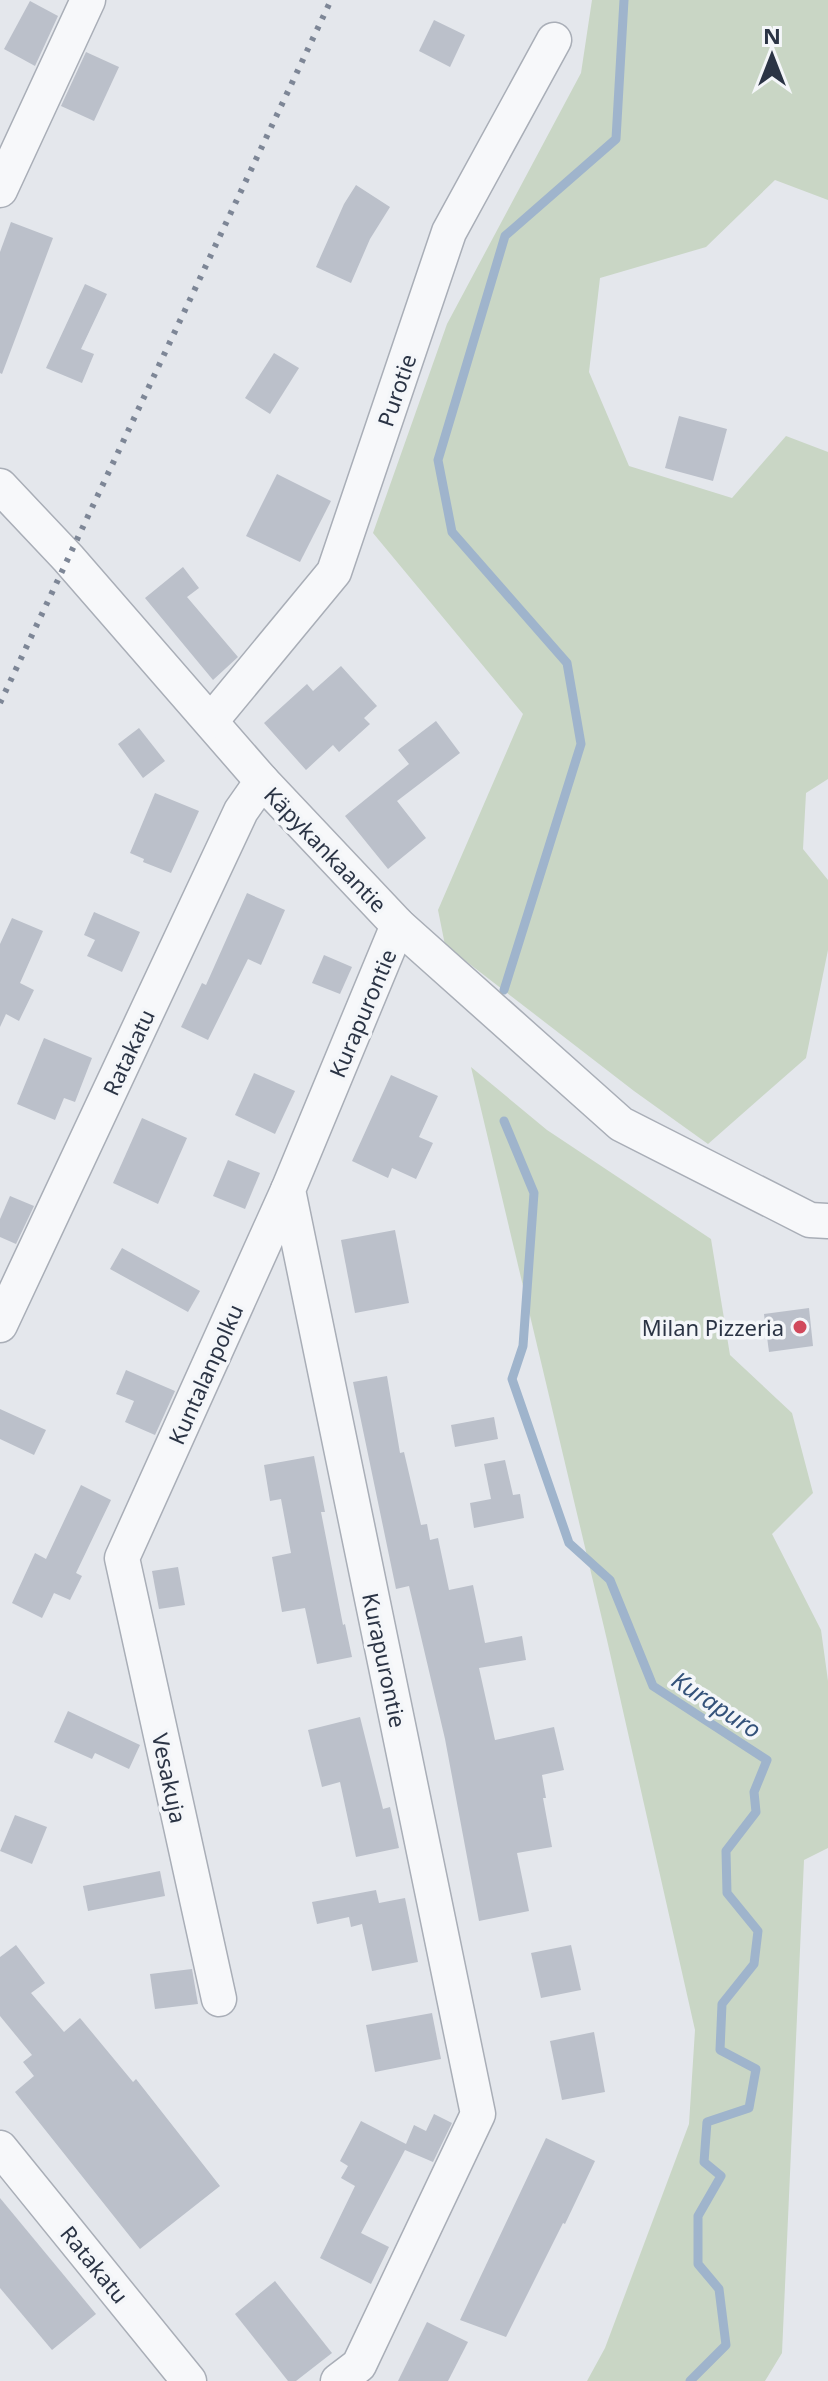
<svg xmlns="http://www.w3.org/2000/svg" width="828" height="2381" viewBox="0 0 828 2381" font-family="'Noto Sans',sans-serif">
<style>
.green{fill:#c9d6c5}
.lines{fill:none;stroke-linecap:round;stroke-linejoin:round}
.stream{stroke:#9fb4cc;stroke-width:9}
.building{fill:#bbc0ca}
.minor-casing{stroke:#a9aeb7;stroke-width:37}
.minor{stroke:#f7f8fa;stroke-width:34}
.rail{stroke:#7d8696;stroke-width:6;stroke-dasharray:4 8;stroke-linecap:butt}
.poi-dot{fill:#d1495b;stroke:#f4f6f9;stroke-width:3}
.labels{text-anchor:middle;dominant-baseline:central;stroke-width:7;stroke-linejoin:round;paint-order:stroke}
.street-label{font-size:22px;fill:#2b3445;stroke:#f4f6f9}
.poi-label{font-size:22px;fill:#2b3445;stroke:#f4f6f9;text-anchor:end}
.water-label{font-size:24px;font-style:italic;fill:#34527a;stroke:#f4f6f9}
</style>
<rect width="100%" height="100%" fill="#e4e7ec"/>
<!-- green -->
<g class="green">
<path d="M 592,0 L 828,0 L 828,200 L 775,180 L 706,247 L 600,278 L 589,372 L 629,466 L 732,498 L 786,436 L 828,452 L 828,779 L 806,793 L 803,849 L 828,880 L 828,950 L 806,1058 L 708,1144 L 634,1091 L 445,945 L 438,910 L 523,714 L 373,533 L 447,324 L 581,73 Z"/>
<path d="M 471,1067 L 547,1130 L 711,1239 L 730,1355 L 792,1413 L 813,1493 L 772,1534 L 821,1630 L 828,1681 L 828,1848 L 804,1860 L 782,2353 L 765,2381 L 587,2381 L 605,2348 L 689,2124 L 695,2030 L 607,1640 Z"/>
</g>
<g class="lines">
<!-- stream -->
<g class="stream">
<path d="M 504,990 L 581,744 L 567,663 L 452,532 L 438,460 L 505,236 L 616,139 L 624,0"/>
<path d="M 504,1121 L 534,1193 L 523,1346 L 512,1379 L 569,1543 L 610,1580 L 653,1686 L 767,1760 L 754,1792 L 756,1812 L 726,1851 L 727,1893 L 758,1931 L 754,1964 L 722,2004 L 720,2050 L 756,2069 L 749,2108 L 707,2122 L 704,2162 L 721,2176 L 698,2216 L 698,2264 L 719,2289 L 726,2345 L 690,2381"/>
</g>
</g>
<!-- building -->
<g class="building">
<path d="M 30,1 L 58,16 L 35,66 L 4,49 Z"/>
<path d="M 434,20 L 465,35 L 450,67 L 419,51 Z"/>
<path d="M 86,52 L 119,67 L 94,121 L 61,106 Z"/>
<path d="M 356,185 L 390,207 L 370,239 L 351,283 L 316,267 L 344,204 Z"/>
<path d="M 11,222 L 53,238 L 2,374 L 0,373 L 0,252 Z"/>
<path d="M 85,284 L 107,294 L 81,349 L 94,354 L 82,383 L 46,368 Z"/>
<path d="M 274,353 L 299,368 L 270,414 L 245,398 Z"/>
<path d="M 679,416 L 727,429 L 713,481 L 665,468 Z"/>
<path d="M 277,474 L 331,501 L 300,562 L 246,536 Z"/>
<path d="M 183,567 L 199,588 L 187,597 L 238,657 L 213,680 L 145,598 Z"/>
<path d="M 341,666 L 377,706 L 364,718 L 370,724 L 339,752 L 333,745 L 306,770 L 264,723 L 307,684 L 313,691 Z"/>
<path d="M 436,721 L 460,753 L 397,801 L 426,838 L 388,869 L 345,816 L 409,764 L 398,750 Z"/>
<path d="M 139,728 L 165,761 L 143,778 L 118,744 Z"/>
<path d="M 155,793 L 199,811 L 171,873 L 143,862 L 144,859 L 130,853 Z"/>
<path d="M 247,893 L 285,910 L 261,965 L 248,959 L 208,1040 L 181,1027 L 202,983 L 206,985 Z"/>
<path d="M 94,912 L 140,932 L 122,972 L 87,956 L 95,940 L 84,935 Z"/>
<path d="M 12,918 L 43,931 L 20,983 L 34,990 L 19,1021 L 6,1014 L 0,1027 L 0,944 Z"/>
<path d="M 324,955 L 352,967 L 340,994 L 312,983 Z"/>
<path d="M 44,1038 L 92,1058 L 75,1102 L 64,1098 L 55,1120 L 17,1104 Z"/>
<path d="M 254,1073 L 295,1091 L 275,1134 L 235,1115 Z"/>
<path d="M 391,1075 L 438,1096 L 419,1137 L 433,1143 L 416,1179 L 392,1168 L 388,1178 L 352,1161 Z"/>
<path d="M 142,1118 L 187,1138 L 158,1204 L 113,1183 Z"/>
<path d="M 228,1160 L 260,1173 L 245,1209 L 213,1196 Z"/>
<path d="M 10,1196 L 34,1206 L 16,1244 L 0,1237 L 0,1219 Z"/>
<path d="M 395,1230 L 409,1303 L 355,1313 L 341,1240 Z"/>
<path d="M 122,1248 L 200,1291 L 188,1312 L 110,1269 Z"/>
<path d="M 809,1308 L 813,1346 L 769,1352 L 764,1314 Z"/>
<path d="M 126,1370 L 175,1391 L 155,1435 L 125,1422 L 134,1401 L 116,1394 Z"/>
<path d="M 387,1376 L 400,1453 L 404,1452 L 421,1525 L 427,1524 L 430,1540 L 438,1538 L 449,1590 L 473,1585 L 485,1643 L 522,1636 L 526,1660 L 479,1668 L 495,1740 L 554,1727 L 564,1770 L 542,1775 L 546,1798 L 543,1798 L 552,1847 L 517,1853 L 529,1911 L 479,1921 L 445,1739 L 409,1586 L 396,1589 L 353,1382 Z"/>
<path d="M 0,1409 L 46,1430 L 34,1455 L 0,1439 Z"/>
<path d="M 494,1417 L 498,1439 L 455,1447 L 451,1425 Z"/>
<path d="M 314,1456 L 325,1512 L 321,1512 L 343,1625 L 345,1624 L 352,1657 L 317,1664 L 305,1608 L 282,1612 L 272,1557 L 291,1553 L 281,1499 L 270,1501 L 264,1465 Z"/>
<path d="M 505,1460 L 513,1495 L 520,1494 L 524,1518 L 474,1528 L 470,1503 L 491,1499 L 484,1464 Z"/>
<path d="M 81,1485 L 111,1500 L 76,1573 L 82,1576 L 70,1600 L 54,1593 L 42,1618 L 12,1603 L 35,1553 L 46,1559 Z"/>
<path d="M 178,1567 L 185,1605 L 159,1609 L 152,1571 Z"/>
<path d="M 68,1711 L 140,1745 L 129,1769 L 95,1753 L 92,1759 L 54,1742 Z"/>
<path d="M 360,1717 L 383,1809 L 390,1807 L 399,1848 L 356,1857 L 340,1782 L 322,1787 L 308,1730 Z"/>
<path d="M 15,1815 L 47,1827 L 32,1864 L 0,1851 Z"/>
<path d="M 160,1871 L 165,1896 L 88,1911 L 83,1886 Z"/>
<path d="M 376,1890 L 379,1903 L 405,1898 L 418,1962 L 372,1971 L 362,1924 L 351,1927 L 349,1917 L 317,1924 L 312,1902 Z"/>
<path d="M 16,1945 L 45,1983 L 31,1993 L 64,2032 L 80,2018 L 133,2082 L 136,2079 L 220,2186 L 140,2249 L 15,2092 L 34,2076 L 23,2062 L 32,2055 L 0,2016 L 0,1957 Z"/>
<path d="M 571,1945 L 581,1990 L 541,1998 L 531,1953 Z"/>
<path d="M 192,1969 L 198,2004 L 155,2009 L 150,1974 Z"/>
<path d="M 432,2013 L 441,2059 L 375,2072 L 366,2025 Z"/>
<path d="M 594,2032 L 605,2092 L 562,2100 L 550,2041 Z"/>
<path d="M 434,2114 L 452,2123 L 433,2162 L 405,2150 L 361,2233 L 389,2247 L 371,2284 L 320,2258 L 355,2186 L 341,2178 L 348,2166 L 340,2161 L 361,2121 L 406,2144 L 414,2125 L 426,2131 Z"/>
<path d="M 546,2138 L 595,2161 L 565,2224 L 563,2223 L 506,2337 L 460,2320 Z"/>
<path d="M 0,2198 L 96,2314 L 52,2350 L 0,2288 Z"/>
<path d="M 275,2281 L 332,2353 L 296,2381 L 288,2381 L 235,2314 Z"/>
<path d="M 427,2322 L 468,2342 L 448,2381 L 398,2381 Z"/>
</g>
<g class="lines">
<!-- minor casing -->
<g class="minor-casing">
<g id="minor">
<path d="M 0,190 L 88,0"/>
<path d="M 0,486 L 68,558 L 262,781 L 398,925 L 621,1124 L 810,1220 L 828,1221"/>
<path d="M 211,721 L 334,572 L 449,232 L 554,40"/>
<path d="M 0,1325 L 241,811 L 262,781"/>
<path d="M 219,1999 L 122,1558 L 288,1190"/>
<path d="M 0,2148 L 189,2381"/>
<path d="M 338,2381 L 359,2365 L 478,2114 L 288,1190 L 398,925"/>
</g>
</g>
<!-- minor -->
<use href="#minor" class="minor"/>
<!-- rail -->
<path class="rail" d="M 0,703 L 331,0"/>
</g>
<!-- markers -->
<circle class="poi-dot" cx="800" cy="1327" r="8"/>
<g class="labels">
<!-- street labels -->
<g class="street-label">
<text transform="translate(396 390) rotate(-71)">Purotie</text>
<text transform="translate(326 849) rotate(46)">Käpykankaantie</text>
<text transform="translate(362 1013) rotate(-67)">Kurapurontie</text>
<text transform="translate(128 1052) rotate(-65)">Ratakatu</text>
<text transform="translate(205 1374) rotate(-66)">Kuntalanpolku</text>
<text transform="translate(385 1660) rotate(78)">Kurapurontie</text>
<text transform="translate(170 1778) rotate(78)">Vesakuja</text>
<text transform="translate(95 2264) rotate(51)">Ratakatu</text>
</g>
<!-- poi labels -->
<g class="poi-label">
<text x="784" y="1327">Milan Pizzeria</text>
</g>
<!-- water labels -->
<g class="water-label">
<text transform="translate(717 1704) rotate(33)">Kurapuro</text>
</g>
</g>
<!-- north arrow -->
<g transform="translate(772 56)" stroke="#f4f6f9" stroke-width="6" paint-order="stroke">
<path d="M0-6L14 30L0 20L-14 30Z" fill="#2b3445"/>
<text y="-12" font-size="22" font-weight="bold" text-anchor="middle" fill="#2b3445">N</text>
</g>
</svg>
